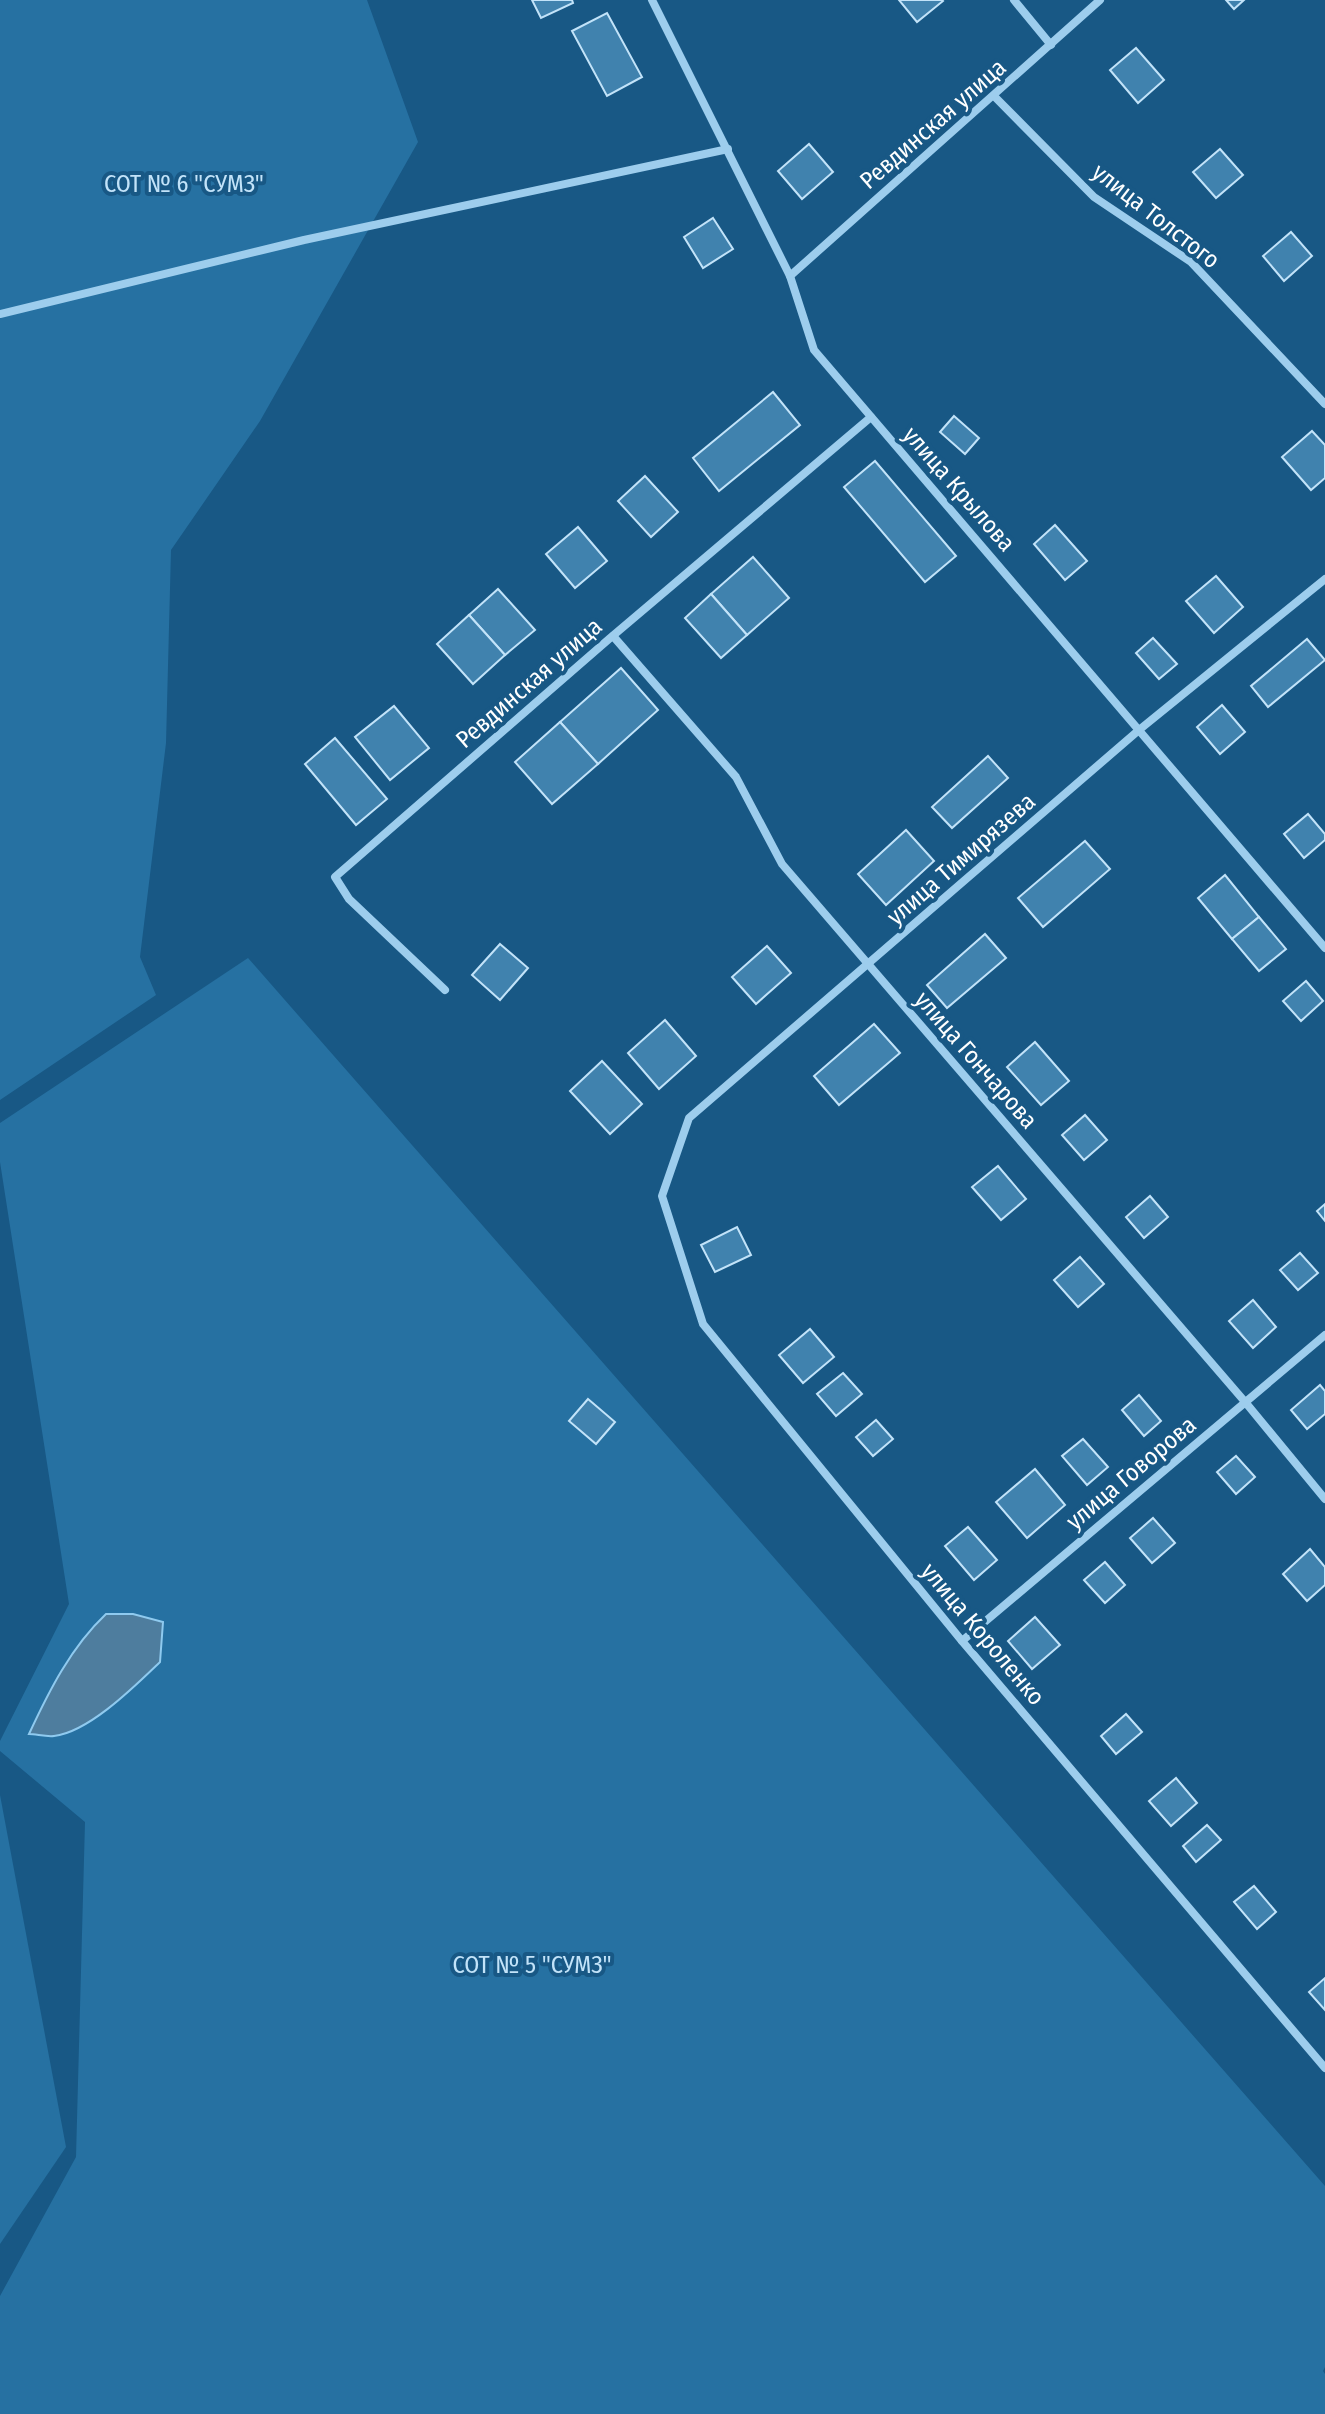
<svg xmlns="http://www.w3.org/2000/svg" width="1325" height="2414" viewBox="0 0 1325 2414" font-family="'Fira Sans Condensed',sans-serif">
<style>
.green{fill:#2671a2}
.water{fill:#4e7d9e;stroke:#8fcaef;stroke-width:2}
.building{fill:#4082ae;stroke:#c2e3f9;stroke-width:2}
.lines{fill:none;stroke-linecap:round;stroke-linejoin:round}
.street{stroke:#9dcded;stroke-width:8}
.labels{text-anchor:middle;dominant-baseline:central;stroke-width:8;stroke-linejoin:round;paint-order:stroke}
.street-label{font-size:24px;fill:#fff;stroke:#185885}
.park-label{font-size:24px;fill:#c2e3f9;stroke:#185885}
</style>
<rect width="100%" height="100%" fill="#185885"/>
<!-- green -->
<g class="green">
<path d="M 0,0 L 367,0 L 418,142 L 260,421 L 171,550 L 166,743 L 140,957 L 156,995 L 0,1100 Z"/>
<path d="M 248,958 L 1325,2186 L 1325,2367 L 1323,2371 L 1325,2374 L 1325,2414 L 0,2414 L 0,2296 L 76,2157 L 85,1822 L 0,1751 L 0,1741 L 69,1604 L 0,1162 L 0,1123 Z"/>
<path d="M 0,1795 L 66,2147 L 0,2244 Z"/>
</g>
<!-- water -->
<path class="water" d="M 106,1614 L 133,1614 L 163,1622 L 160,1662 C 135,1686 89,1732 54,1736 C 46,1737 36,1734 29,1734 C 49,1691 71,1647 106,1614 Z"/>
<!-- building -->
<g class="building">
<path d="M 532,0 L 572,0 L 573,3 L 541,18 Z"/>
<path d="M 899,0 L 942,0 L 943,1 L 917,22 Z"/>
<path d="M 1226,0 L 1244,0 L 1234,9 Z"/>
<path d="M 607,13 L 642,77 L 607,96 L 572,31 Z"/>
<path d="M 1136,48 L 1164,80 L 1138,103 L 1110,70 Z"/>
<path d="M 809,144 L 833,172 L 802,199 L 778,171 Z"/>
<path d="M 1220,149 L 1243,175 L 1216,198 L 1193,172 Z"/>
<path d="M 713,218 L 733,249 L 703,268 L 684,237 Z"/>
<path d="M 1291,232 L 1312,256 L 1284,281 L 1263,256 Z"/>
<path d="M 773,392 L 800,425 L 719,491 L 693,458 Z"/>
<path d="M 954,416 L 979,438 L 965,454 L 940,432 Z"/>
<path d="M 1312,431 L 1325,445 L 1325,478 L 1311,490 L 1282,457 Z"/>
<path d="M 875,461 L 956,556 L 925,582 L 844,487 Z"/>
<path d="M 645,476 L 678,512 L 651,537 L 618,501 Z"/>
<path d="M 1055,525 L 1087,561 L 1065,580 L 1034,544 Z"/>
<path d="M 578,527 L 607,561 L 575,588 L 546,554 Z"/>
<path d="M 753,557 L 789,598 L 747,635 L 711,594 Z"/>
<path d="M 1216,576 L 1243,607 L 1214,633 L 1186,601 Z"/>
<path d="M 498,589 L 535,630 L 505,655 L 469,615 Z"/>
<path d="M 711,594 L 747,635 L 721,658 L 685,618 Z"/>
<path d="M 469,615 L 505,655 L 473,684 L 437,644 Z"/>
<path d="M 1153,638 L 1177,664 L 1159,679 L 1136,653 Z"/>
<path d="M 1307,639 L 1325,660 L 1268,707 L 1251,686 Z"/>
<path d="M 621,668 L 658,710 L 598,764 L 560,722 Z"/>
<path d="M 1222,705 L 1245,732 L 1220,754 L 1197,727 Z"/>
<path d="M 394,706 L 429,748 L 390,780 L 355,737 Z"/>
<path d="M 560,722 L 598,764 L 552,804 L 515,762 Z"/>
<path d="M 335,738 L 387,799 L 356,825 L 305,764 Z"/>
<path d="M 988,756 L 1008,778 L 952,828 L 932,807 Z"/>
<path d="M 1308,814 L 1325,834 L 1325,840 L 1304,858 L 1284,834 Z"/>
<path d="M 906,830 L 934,861 L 886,905 L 858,874 Z"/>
<path d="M 1085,841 L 1110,869 L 1043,927 L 1018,898 Z"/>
<path d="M 1225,875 L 1259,917 L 1232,939 L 1198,898 Z"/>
<path d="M 1259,917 L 1286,949 L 1259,971 L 1232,939 Z"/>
<path d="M 985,934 L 1006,958 L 947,1008 L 927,985 Z"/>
<path d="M 500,944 L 528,968 L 500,1000 L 472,975 Z"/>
<path d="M 767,946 L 791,973 L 756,1004 L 732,977 Z"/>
<path d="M 1306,981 L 1323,1001 L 1301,1021 L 1283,1001 Z"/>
<path d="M 665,1020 L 696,1056 L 659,1089 L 628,1053 Z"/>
<path d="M 874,1024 L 900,1053 L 839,1105 L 814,1076 Z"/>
<path d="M 1035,1042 L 1069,1081 L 1041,1105 L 1007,1067 Z"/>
<path d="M 602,1061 L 642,1104 L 610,1134 L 570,1091 Z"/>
<path d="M 1085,1115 L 1107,1140 L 1084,1160 L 1062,1135 Z"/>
<path d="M 998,1166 L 1026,1199 L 1001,1220 L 972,1187 Z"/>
<path d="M 1150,1196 L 1168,1217 L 1144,1238 L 1126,1217 Z"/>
<path d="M 1325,1204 L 1325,1221 L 1317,1211 Z"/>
<path d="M 737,1227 L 751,1255 L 715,1272 L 701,1245 Z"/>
<path d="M 1300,1253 L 1318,1273 L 1298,1290 L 1280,1270 Z"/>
<path d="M 1080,1257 L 1104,1284 L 1078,1307 L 1054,1280 Z"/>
<path d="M 1253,1300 L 1276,1327 L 1253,1348 L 1229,1321 Z"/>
<path d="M 810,1329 L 834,1357 L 803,1383 L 779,1355 Z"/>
<path d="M 843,1373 L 862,1394 L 836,1416 L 817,1394 Z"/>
<path d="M 1320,1385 L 1325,1391 L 1325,1414 L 1307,1429 L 1291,1410 Z"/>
<path d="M 1139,1395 L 1161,1421 L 1144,1436 L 1122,1410 Z"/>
<path d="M 588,1399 L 615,1422 L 596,1444 L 569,1421 Z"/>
<path d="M 876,1420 L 893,1439 L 873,1456 L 856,1437 Z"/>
<path d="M 1083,1439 L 1108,1467 L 1087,1485 L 1062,1456 Z"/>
<path d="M 1236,1456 L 1255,1477 L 1236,1494 L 1217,1472 Z"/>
<path d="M 1035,1469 L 1065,1505 L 1027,1538 L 996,1502 Z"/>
<path d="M 1153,1518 L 1175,1543 L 1152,1563 L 1130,1538 Z"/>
<path d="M 968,1527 L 997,1560 L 974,1580 L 945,1546 Z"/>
<path d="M 1310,1549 L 1325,1567 L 1325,1585 L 1307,1601 L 1283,1574 Z"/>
<path d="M 1105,1562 L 1125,1585 L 1105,1603 L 1084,1580 Z"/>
<path d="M 1035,1617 L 1060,1645 L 1032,1669 L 1008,1641 Z"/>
<path d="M 1126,1714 L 1142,1732 L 1116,1754 L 1101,1736 Z"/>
<path d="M 1176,1778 L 1197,1803 L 1171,1826 L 1149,1801 Z"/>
<path d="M 1207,1825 L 1221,1840 L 1196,1862 L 1183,1846 Z"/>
<path d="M 1254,1886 L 1276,1912 L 1257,1929 L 1234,1902 Z"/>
<path d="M 1325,1978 L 1325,2010 L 1309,1992 Z"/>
</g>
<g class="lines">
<!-- street -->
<g class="street">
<path d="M 652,0 L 790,276 L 814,350 L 1325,948"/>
<path d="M 1014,0 L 1051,45"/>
<path d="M 995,97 L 1094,197 L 1191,262 L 1325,404"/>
<path d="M 790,276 L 1100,0"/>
<path d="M 0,314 L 304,240 L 728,149"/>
<path d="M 1325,579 L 1139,730 L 689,1118 L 662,1196 L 703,1324 L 962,1641 L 1325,2068"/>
<path d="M 613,636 L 736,777 L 782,864 L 1246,1403 L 1325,1499"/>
<path d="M 445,990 L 349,899 L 335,877 L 609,639 L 871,417"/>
<path d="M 962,1641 L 1325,1335"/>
</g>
</g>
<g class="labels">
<!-- street labels -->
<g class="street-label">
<text transform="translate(933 124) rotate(-41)">Ревдинская улица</text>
<text transform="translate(1156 216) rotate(38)">улица Толстого</text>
<text transform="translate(959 489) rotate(49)">улица Крылова</text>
<text transform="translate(529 683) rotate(-41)">Ревдинская улица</text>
<text transform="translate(961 859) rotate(-41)">улица Тимирязева</text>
<text transform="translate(976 1060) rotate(49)">улица Гончарова</text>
<text transform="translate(1131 1473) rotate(-40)">улица Говорова</text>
<text transform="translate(983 1634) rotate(50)">улица Короленко</text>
</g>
<!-- park labels -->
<g class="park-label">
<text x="184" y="184">СОТ № 6 "СУМЗ"</text>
<text x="532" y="1965">СОТ № 5 "СУМЗ"</text>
</g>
</g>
</svg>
